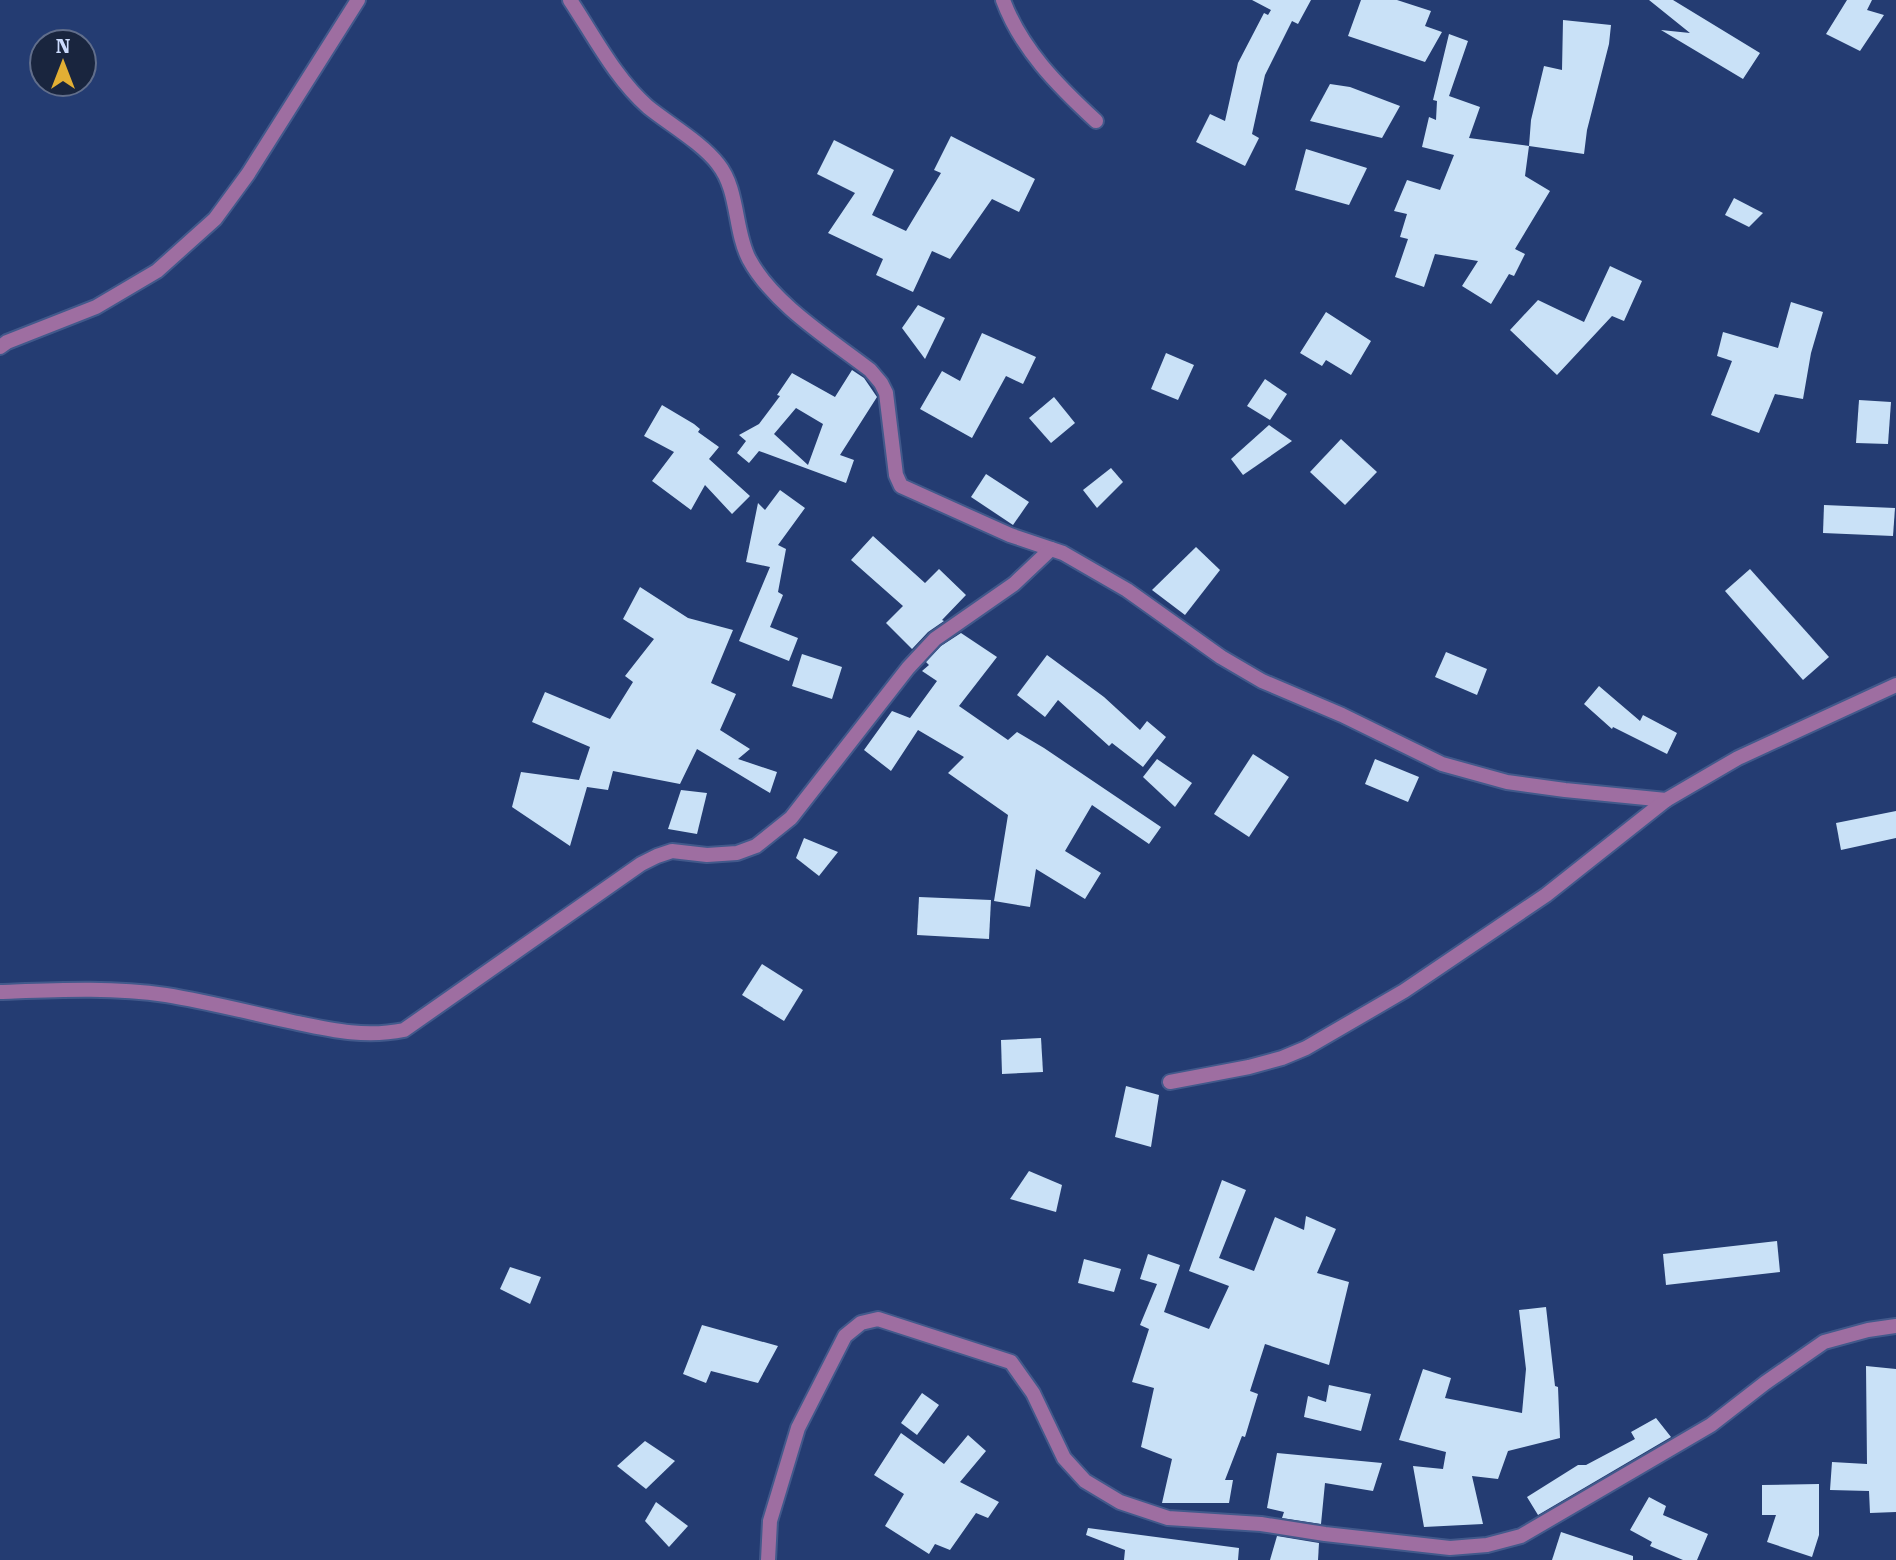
<svg xmlns="http://www.w3.org/2000/svg" width="1896" height="1560" viewBox="0 0 1896 1560" font-family="'Roboto Serif',serif">
<style>
.building{fill:#c9e1f7;fill-rule:evenodd}
.lines{fill:none;stroke-linecap:round;stroke-linejoin:round}
.street-casing{stroke:#42598b;stroke-width:18}
.street{stroke:#9e6ea1;stroke-width:14}
</style>
<rect width="100%" height="100%" fill="#243c72"/>
<!-- building -->
<g class="building">
<path d="M 1252,0 L 1311,0 L 1298,24 L 1292,21 L 1265,75 L 1252,134 L 1259,138 L 1245,166 L 1196,142 L 1210,114 L 1225,121 L 1238,63 L 1264,13 L 1268,15 L 1271,10 Z"/>
<path d="M 1361,0 L 1397,0 L 1431,11 L 1425,26 L 1442,32 L 1425,62 L 1348,36 Z"/>
<path d="M 1649,0 L 1673,0 L 1760,53 L 1743,79 L 1661,30 L 1690,33 Z"/>
<path d="M 1847,0 L 1872,0 L 1867,10 L 1884,15 L 1860,51 L 1826,34 Z"/>
<path d="M 1563,20 L 1611,25 L 1609,44 L 1587,130 L 1584,154 L 1529,146 L 1531,120 L 1544,66 L 1562,70 Z"/>
<path d="M 1449,34 L 1468,41 L 1449,96 L 1480,107 L 1469,138 L 1529,146 L 1525,176 L 1550,191 L 1515,249 L 1525,254 L 1514,276 L 1509,274 L 1491,304 L 1462,286 L 1478,261 L 1435,254 L 1424,287 L 1395,277 L 1408,239 L 1400,237 L 1407,214 L 1394,211 L 1407,180 L 1440,190 L 1454,155 L 1422,147 L 1429,117 L 1436,120 L 1437,101 L 1433,100 Z"/>
<path d="M 1330,84 L 1350,87 L 1400,106 L 1382,138 L 1310,121 Z"/>
<path d="M 951,136 L 1035,179 L 1019,212 L 992,199 L 950,259 L 932,251 L 913,292 L 876,275 L 883,259 L 828,233 L 855,193 L 817,174 L 834,140 L 894,170 L 872,215 L 906,231 L 941,173 L 934,170 Z"/>
<path d="M 1306,149 L 1367,168 L 1349,205 L 1295,190 Z"/>
<path d="M 1734,198 L 1763,213 L 1749,227 L 1725,215 Z"/>
<path d="M 1610,266 L 1642,281 L 1624,321 L 1612,316 L 1557,375 L 1510,330 L 1538,300 L 1584,322 Z"/>
<path d="M 1791,302 L 1823,312 L 1811,353 L 1803,399 L 1775,394 L 1759,433 L 1711,415 L 1732,361 L 1717,356 L 1723,332 L 1778,348 Z"/>
<path d="M 918,305 L 945,318 L 925,359 L 902,328 Z"/>
<path d="M 1326,312 L 1371,341 L 1351,375 L 1326,360 L 1322,366 L 1300,353 Z"/>
<path d="M 982,333 L 1036,357 L 1023,384 L 1006,376 L 972,438 L 920,409 L 942,371 L 960,381 Z"/>
<path d="M 1166,353 L 1194,365 L 1178,400 L 1151,389 Z"/>
<path d="M 852,370 L 864,378 L 877,397 L 840,455 L 854,460 L 846,483 L 759,451 L 749,463 L 737,453 L 746,441 L 739,435 L 759,424 L 780,396 L 777,395 L 792,373 L 835,397 ZM 796,408 L 823,424 L 808,465 L 774,434 Z"/>
<path d="M 1265,379 L 1287,394 L 1270,420 L 1247,406 Z"/>
<path d="M 1054,397 L 1075,423 L 1051,443 L 1029,418 Z"/>
<path d="M 1859,400 L 1891,402 L 1888,444 L 1856,443 Z"/>
<path d="M 662,405 L 694,424 L 700,429 L 698,432 L 719,447 L 709,459 L 750,496 L 732,514 L 705,485 L 691,510 L 652,481 L 674,452 L 644,436 Z"/>
<path d="M 1269,425 L 1292,441 L 1243,475 L 1231,459 Z"/>
<path d="M 1341,439 L 1377,472 L 1345,505 L 1310,472 Z"/>
<path d="M 1111,468 L 1123,482 L 1097,508 L 1083,490 Z"/>
<path d="M 986,474 L 1029,502 L 1013,525 L 971,497 Z"/>
<path d="M 780,490 L 805,508 L 778,545 L 786,549 L 778,592 L 783,595 L 770,627 L 798,638 L 789,661 L 739,641 L 770,567 L 746,562 L 758,503 L 765,510 Z"/>
<path d="M 1824,505 L 1895,508 L 1893,536 L 1823,533 Z"/>
<path d="M 873,536 L 925,583 L 939,569 L 966,595 L 942,620 L 944,621 L 928,632 L 912,649 L 886,623 L 903,606 L 851,560 Z"/>
<path d="M 1196,547 L 1220,570 L 1185,615 L 1152,590 Z"/>
<path d="M 1750,569 L 1829,657 L 1803,680 L 1725,591 Z"/>
<path d="M 640,587 L 688,618 L 733,630 L 711,683 L 736,694 L 720,730 L 750,749 L 738,759 L 777,772 L 770,793 L 697,749 L 680,784 L 613,771 L 608,790 L 587,787 L 570,846 L 512,807 L 521,772 L 579,780 L 590,747 L 532,722 L 545,692 L 610,719 L 633,682 L 625,676 L 654,639 L 623,619 Z"/>
<path d="M 961,633 L 997,657 L 959,706 L 1008,740 L 1017,732 L 1044,748 L 1161,827 L 1149,844 L 1092,805 L 1065,851 L 1101,873 L 1085,899 L 1036,869 L 1030,907 L 994,901 L 1008,815 L 948,773 L 964,757 L 918,730 L 891,771 L 864,750 L 892,711 L 910,718 L 937,681 L 922,671 L 929,665 L 926,662 L 941,646 Z"/>
<path d="M 1446,652 L 1487,669 L 1477,695 L 1435,677 Z"/>
<path d="M 802,654 L 842,667 L 832,699 L 792,686 Z"/>
<path d="M 1047,655 L 1104,697 L 1140,730 L 1147,721 L 1166,737 L 1143,767 L 1112,743 L 1109,746 L 1058,700 L 1045,717 L 1017,695 Z"/>
<path d="M 1599,686 L 1640,721 L 1643,715 L 1677,733 L 1667,754 L 1613,727 L 1612,729 L 1584,704 Z"/>
<path d="M 1253,754 L 1289,777 L 1249,837 L 1214,814 Z"/>
<path d="M 1157,759 L 1192,783 L 1175,807 L 1143,777 Z"/>
<path d="M 1375,759 L 1419,777 L 1408,802 L 1365,784 Z"/>
<path d="M 681,790 L 707,793 L 697,834 L 668,829 Z"/>
<path d="M 1896,811 L 1896,838 L 1841,850 L 1836,823 Z"/>
<path d="M 804,838 L 838,852 L 819,876 L 796,858 Z"/>
<path d="M 919,897 L 991,900 L 989,939 L 917,935 Z"/>
<path d="M 762,964 L 803,990 L 784,1021 L 742,995 Z"/>
<path d="M 1041,1038 L 1043,1072 L 1002,1074 L 1001,1040 Z"/>
<path d="M 1126,1086 L 1159,1095 L 1151,1147 L 1115,1137 Z"/>
<path d="M 1029,1171 L 1062,1185 L 1056,1212 L 1010,1199 Z"/>
<path d="M 1222,1180 L 1246,1190 L 1219,1258 L 1254,1271 L 1275,1217 L 1304,1230 L 1306,1216 L 1336,1229 L 1317,1273 L 1349,1282 L 1329,1365 L 1265,1344 L 1250,1391 L 1258,1394 L 1245,1437 L 1242,1436 L 1225,1480 L 1233,1480 L 1229,1503 L 1162,1503 L 1172,1459 L 1141,1447 L 1154,1388 L 1132,1382 L 1149,1329 L 1140,1325 L 1157,1284 L 1140,1279 L 1148,1254 L 1180,1265 L 1164,1312 L 1209,1329 L 1229,1286 L 1189,1271 Z"/>
<path d="M 1777,1241 L 1780,1272 L 1666,1285 L 1663,1254 Z"/>
<path d="M 1084,1259 L 1121,1269 L 1114,1292 L 1078,1283 Z"/>
<path d="M 510,1267 L 541,1277 L 530,1304 L 500,1289 Z"/>
<path d="M 1546,1307 L 1555,1386 L 1558,1387 L 1560,1438 L 1508,1451 L 1498,1479 L 1472,1476 L 1483,1524 L 1424,1527 L 1413,1466 L 1443,1469 L 1446,1452 L 1399,1440 L 1423,1369 L 1451,1378 L 1445,1398 L 1522,1413 L 1526,1369 L 1519,1310 Z"/>
<path d="M 702,1325 L 778,1346 L 758,1383 L 711,1371 L 706,1383 L 683,1374 Z"/>
<path d="M 1866,1366 L 1896,1369 L 1896,1512 L 1870,1513 L 1869,1491 L 1830,1490 L 1832,1462 L 1867,1464 Z"/>
<path d="M 1329,1385 L 1371,1394 L 1361,1431 L 1304,1417 L 1308,1396 L 1326,1402 Z"/>
<path d="M 922,1393 L 939,1405 L 917,1435 L 901,1423 Z"/>
<path d="M 1656,1418 L 1671,1437 L 1538,1515 L 1527,1497 L 1578,1465 L 1586,1465 L 1635,1439 L 1631,1432 Z"/>
<path d="M 901,1433 L 944,1464 L 968,1435 L 986,1451 L 960,1482 L 999,1502 L 988,1518 L 976,1513 L 950,1550 L 935,1544 L 929,1554 L 885,1526 L 904,1494 L 874,1475 Z"/>
<path d="M 645,1441 L 675,1461 L 646,1489 L 617,1466 Z"/>
<path d="M 1277,1453 L 1382,1463 L 1373,1491 L 1325,1483 L 1321,1524 L 1282,1518 L 1284,1512 L 1267,1508 Z"/>
<path d="M 1819,1484 L 1819,1535 L 1812,1557 L 1767,1542 L 1776,1515 L 1762,1515 L 1762,1485 Z"/>
<path d="M 1649,1497 L 1666,1506 L 1663,1515 L 1708,1534 L 1697,1560 L 1683,1560 L 1650,1546 L 1652,1542 L 1630,1530 Z"/>
<path d="M 656,1502 L 688,1526 L 669,1547 L 645,1521 Z"/>
<path d="M 1088,1528 L 1239,1548 L 1238,1560 L 1124,1560 L 1125,1550 L 1086,1535 Z"/>
<path d="M 1561,1532 L 1633,1556 L 1633,1560 L 1552,1560 Z"/>
<path d="M 1277,1536 L 1319,1543 L 1318,1560 L 1270,1560 Z"/>
</g>
<g class="lines">
<!-- street casing -->
<g class="street-casing">
<g id="street">
<path d="M 570,0 C 594,36 615,78 648,107 C 669,124 702,143 718,164 C 739,190 734,230 749,259 C 773,304 830,339 870,370 L 881,383 L 886,393 L 896,475 L 901,486 L 1010,535 L 1063,553 L 1127,590 L 1221,657 L 1262,681 L 1342,715 L 1442,764 L 1507,782 L 1565,790 L 1666,800"/>
<path d="M 1003,0 C 1021,49 1058,86 1096,121"/>
<path d="M 0,347 L 7,342 L 96,307 L 157,271 L 215,219 L 248,174 L 358,0"/>
<path d="M 0,992 C 56,990 111,987 166,995 C 209,1002 251,1013 293,1022 C 331,1030 365,1038 404,1030 L 641,864 L 657,856 L 672,851 L 707,855 L 737,853 L 756,846 L 791,818 L 908,668 L 935,639 L 1014,584 L 1051,549"/>
<path d="M 1170,1082 L 1249,1067 L 1282,1058 L 1306,1048 L 1404,991 L 1546,895 L 1666,800 L 1738,758 L 1896,685"/>
<path d="M 768,1560 L 770,1521 L 798,1428 L 845,1336 L 861,1323 L 878,1319 L 1011,1362 L 1033,1393 L 1064,1458 L 1085,1481 L 1120,1502 L 1168,1518 L 1261,1524 L 1325,1534 L 1450,1548 L 1487,1545 L 1521,1536 L 1711,1425 L 1765,1383 L 1824,1342 L 1868,1330 L 1896,1326"/>
</g>
</g>
<!-- street -->
<use href="#street" class="street"/>
</g>
<!-- north arrow -->
<g transform="translate(63 63)"><circle r="33" fill="#19253e" stroke="#616e8b" stroke-width="2"/>
<path d="M0-5L12 26L0 18L-12 26Z" fill="#e2af34"/>
<text y="-10" font-size="19" font-weight="bold" text-anchor="middle" fill="#ccdcfe">N</text>
</g>
</svg>
